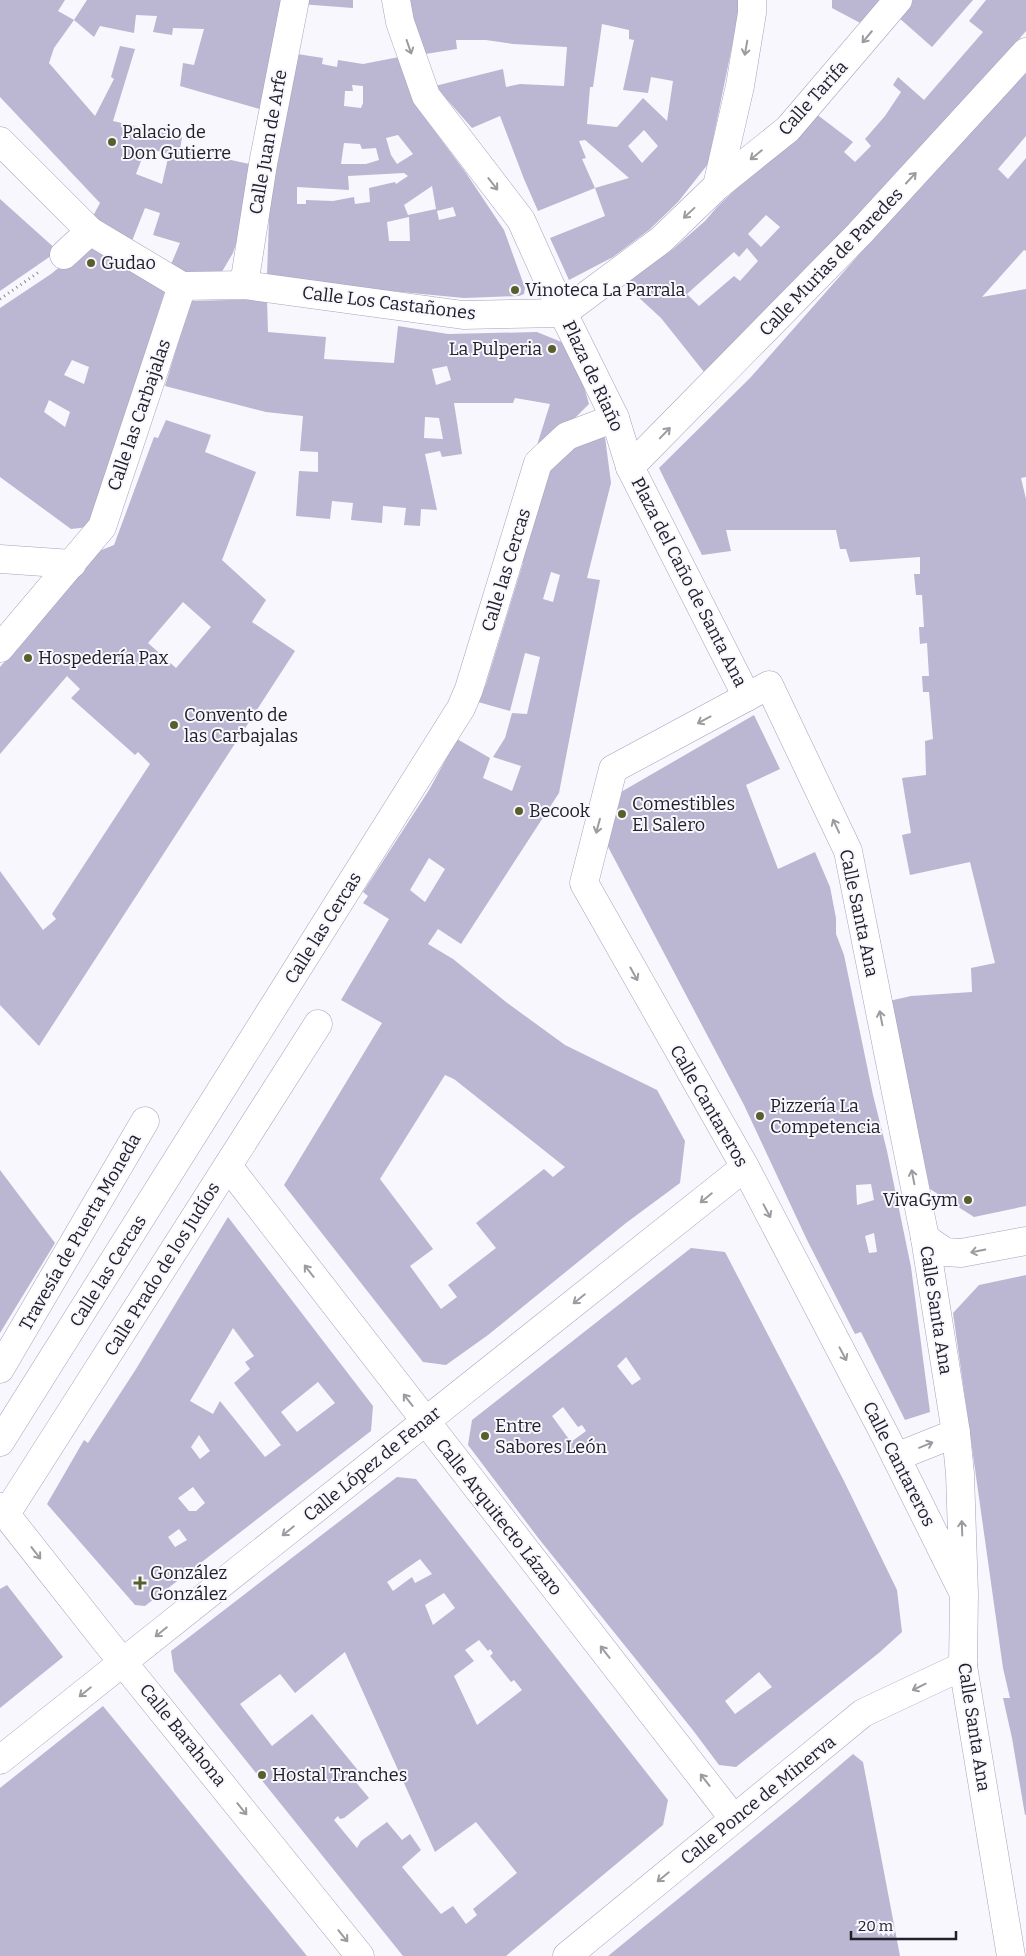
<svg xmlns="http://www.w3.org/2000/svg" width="1026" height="1956" viewBox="0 0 1026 1956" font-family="Bitter,serif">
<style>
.building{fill:#bbb6d2;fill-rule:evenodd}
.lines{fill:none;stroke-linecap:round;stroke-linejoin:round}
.minor-casing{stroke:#a7a1bd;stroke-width:29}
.path{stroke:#8b8a92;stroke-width:3;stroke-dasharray:1 4;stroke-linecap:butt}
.minor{stroke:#fff;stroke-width:28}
.oneway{stroke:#9c9b9f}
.poi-dot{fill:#595e2c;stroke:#f8f7fd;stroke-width:2}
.labels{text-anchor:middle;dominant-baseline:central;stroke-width:4;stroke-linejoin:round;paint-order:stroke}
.street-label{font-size:18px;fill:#22202a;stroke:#f8f7fd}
.poi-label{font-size:18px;fill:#22202a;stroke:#f8f7fd;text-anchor:start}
</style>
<rect width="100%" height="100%" fill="#f8f7fd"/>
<!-- building -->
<g class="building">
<path d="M 0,0 L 65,0 L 58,11 L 74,20 L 54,48 L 49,63 L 95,116 L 114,79 L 111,77 L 120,46 L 135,49 L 113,121 L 182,137 L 180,149 L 254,165 L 245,218 L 233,253 L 220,275 L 193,276 L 169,269 L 180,243 L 153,235 L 160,213 L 145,208 L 130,246 L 92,218 L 100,203 L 0,97 ZM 146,148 L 169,154 L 162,184 L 136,174 Z"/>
<path d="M 87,0 L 287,0 L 263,110 L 180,86 L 183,63 L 194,65 L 204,29 L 173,28 L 172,35 L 153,32 L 157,16 L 136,15 L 134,33 L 100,26 L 94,37 L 74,20 Z"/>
<path d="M 301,0 L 353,0 L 353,8 L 300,4 Z"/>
<path d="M 404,0 L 739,0 L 739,12 L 708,164 L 678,202 L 649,230 L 613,257 L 569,280 L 550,238 L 605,216 L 595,188 L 629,178 L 585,140 L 579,141 L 586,158 L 582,159 L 595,188 L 538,211 L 524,179 L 500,116 L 472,128 L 435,86 L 503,69 L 506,87 L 520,84 L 564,86 L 567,47 L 513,44 L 486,40 L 456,40 L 457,49 L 419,55 ZM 602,24 L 629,30 L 629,39 L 634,40 L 623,90 L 648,93 L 651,77 L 673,81 L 667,121 L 643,98 L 617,127 L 587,124 L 590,87 L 593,87 ZM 644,130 L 658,146 L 642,163 L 628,146 Z"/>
<path d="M 832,0 L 880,0 L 864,25 L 832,8 Z"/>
<path d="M 913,0 L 973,0 L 932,47 L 898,17 Z"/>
<path d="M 986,0 L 1026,0 L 1026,31 L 862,218 L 704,372 L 661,318 L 624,284 L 673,249 L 705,221 L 718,206 L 815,113 L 853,142 L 844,152 L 855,162 L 871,146 L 865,139 L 885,116 L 901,92 L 893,85 L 898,77 L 924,100 L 983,32 L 969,21 ZM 766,215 L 780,227 L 761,247 L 748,234 ZM 747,248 L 758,261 L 740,281 L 734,276 L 699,306 L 687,294 L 734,252 L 739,257 Z"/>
<path d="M 291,53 L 323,58 L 322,64 L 337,67 L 338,60 L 363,64 L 399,57 L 416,106 L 466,173 L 504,230 L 525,288 L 524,294 L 519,296 L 464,298 L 370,289 L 267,276 L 271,162 ZM 352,85 L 363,86 L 363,103 L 361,108 L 344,106 L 345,91 L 353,91 ZM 398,135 L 413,154 L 397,164 L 391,155 L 386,138 ZM 344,143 L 360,144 L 362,149 L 376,148 L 379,160 L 366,164 L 341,164 ZM 404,173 L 408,176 L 396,184 L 395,182 L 369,188 L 370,202 L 355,204 L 354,197 L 333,201 L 306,200 L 306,204 L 297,204 L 297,187 L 349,190 L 348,176 ZM 432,186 L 436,209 L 408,215 L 404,205 ZM 453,207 L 456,216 L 439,220 L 437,211 ZM 409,217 L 410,241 L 389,241 L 387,222 Z"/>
<path d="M 1026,70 L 1026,136 L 998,169 L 1008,179 L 1026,158 L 1026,251 L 1024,250 L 982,297 L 1026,289 L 1026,477 L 1021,478 L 1026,499 L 1026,1206 L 974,1217 L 930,1189 L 889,1001 L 911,996 L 972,992 L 971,968 L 995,963 L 970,862 L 910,875 L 902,835 L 911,833 L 902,778 L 926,775 L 925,741 L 933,739 L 929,692 L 923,692 L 922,676 L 929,676 L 927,643 L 920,644 L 919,627 L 924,627 L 922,595 L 916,595 L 914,574 L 920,574 L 920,557 L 850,562 L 846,549 L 840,549 L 836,530 L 726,530 L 731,551 L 702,555 L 659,468 L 750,378 L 893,216 L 965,139 Z"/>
<path d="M 0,199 L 58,251 L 0,291 Z"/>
<path d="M 87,245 L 167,285 L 89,527 L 71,529 L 0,477 L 0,308 L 51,274 ZM 72,360 L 89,367 L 84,384 L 64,375 ZM 49,400 L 70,412 L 65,427 L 44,412 Z"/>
<path d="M 267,299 L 268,332 L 326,337 L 324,359 L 394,363 L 398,326 L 448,334 L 537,332 L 564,343 L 580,373 L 589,404 L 532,461 L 550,404 L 515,398 L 513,403 L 454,403 L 462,454 L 442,457 L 440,451 L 425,454 L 437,510 L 421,509 L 420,526 L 404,525 L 406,508 L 383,506 L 382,523 L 351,520 L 353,503 L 332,501 L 330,519 L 296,516 L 299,471 L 318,472 L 318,452 L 300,451 L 303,416 L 266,412 L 165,386 L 179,340 L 192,301 ZM 447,366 L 451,380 L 436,385 L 432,369 ZM 425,417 L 439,418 L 443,439 L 424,438 Z"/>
<path d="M 166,420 L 211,435 L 205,452 L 256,472 L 222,560 L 266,600 L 252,622 L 295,651 L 39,1046 L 0,1005 L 0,871 L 43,930 L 56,919 L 52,914 L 150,764 L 138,752 L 135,755 L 71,698 L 80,689 L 67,676 L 0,754 L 0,667 L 99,551 L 114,545 L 154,437 L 158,438 ZM 183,602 L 211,627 L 176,668 L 148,643 Z"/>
<path d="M 605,437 L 611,483 L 587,578 L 600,580 L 559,793 L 461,944 L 438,929 L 428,944 L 453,959 L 506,1002 L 565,1045 L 657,1090 L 685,1141 L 680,1183 L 626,1223 L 488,1335 L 446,1365 L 423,1362 L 284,1185 L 382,1023 L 341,1000 L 389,919 L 363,903 L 368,896 L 363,892 L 429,790 L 457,739 L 490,758 L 483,778 L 512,791 L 521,766 L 493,757 L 505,738 L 512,713 L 527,714 L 540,657 L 525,653 L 510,711 L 478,702 L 486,684 L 523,563 L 518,561 L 544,470 L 571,441 ZM 551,572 L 560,575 L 553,602 L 543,599 ZM 429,858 L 445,869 L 425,902 L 410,890 ZM 445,1075 L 454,1079 L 565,1167 L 553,1177 L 544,1169 L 476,1223 L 496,1248 L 448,1285 L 457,1297 L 441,1309 L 410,1266 L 433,1249 L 380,1179 Z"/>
<path d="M 754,715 L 780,769 L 746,785 L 778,869 L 815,852 L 830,887 L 836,918 L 836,934 L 844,955 L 873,1095 L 887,1151 L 911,1267 L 930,1412 L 905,1420 L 861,1332 L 855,1334 L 807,1240 L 744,1105 L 606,843 L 621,792 ZM 871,1184 L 874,1200 L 857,1205 L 856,1185 ZM 874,1233 L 877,1252 L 869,1253 L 865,1236 Z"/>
<path d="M 0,1170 L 55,1243 L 0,1333 Z"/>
<path d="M 228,1217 L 373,1406 L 371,1431 L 145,1606 L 135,1605 L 47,1504 L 84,1440 L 88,1443 L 136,1369 ZM 233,1328 L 254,1356 L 245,1362 L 250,1369 L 234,1383 L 281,1445 L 265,1457 L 220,1401 L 213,1414 L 190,1401 ZM 318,1382 L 335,1403 L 297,1432 L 281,1412 ZM 199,1435 L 210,1451 L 200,1459 L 191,1447 ZM 193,1487 L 205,1503 L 196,1511 L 189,1511 L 178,1498 ZM 179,1529 L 187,1540 L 175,1547 L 168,1537 Z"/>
<path d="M 691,1248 L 725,1252 L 844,1481 L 897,1590 L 902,1632 L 880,1652 L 736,1767 L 719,1765 L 692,1729 L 539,1539 L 468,1445 L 472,1420 ZM 626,1357 L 641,1379 L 632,1385 L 617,1366 ZM 563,1407 L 578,1427 L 582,1425 L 586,1431 L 571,1442 L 552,1416 ZM 759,1672 L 772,1687 L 735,1714 L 725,1701 Z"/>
<path d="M 1026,1275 L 1026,1815 L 1025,1815 L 1012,1738 L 1003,1698 L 1010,1698 L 1003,1668 L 953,1313 L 979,1285 Z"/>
<path d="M 397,1477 L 416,1479 L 668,1800 L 663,1825 L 506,1956 L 403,1956 L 174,1671 L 171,1651 ZM 420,1559 L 432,1574 L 415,1583 L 412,1577 L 393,1591 L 387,1582 ZM 444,1593 L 455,1608 L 433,1625 L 425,1605 ZM 479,1640 L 488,1651 L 490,1649 L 493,1653 L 490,1656 L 511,1682 L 514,1680 L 522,1690 L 477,1725 L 454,1676 L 474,1661 L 465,1650 ZM 345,1652 L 435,1852 L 476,1822 L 517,1873 L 473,1909 L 477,1915 L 466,1924 L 453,1906 L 441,1914 L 402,1867 L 421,1850 L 410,1834 L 402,1840 L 387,1822 L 361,1841 L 357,1848 L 334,1820 L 338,1816 L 340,1819 L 344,1818 L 369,1798 L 354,1780 L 361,1774 L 312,1714 L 272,1746 L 240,1704 L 280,1674 L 295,1693 Z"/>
<path d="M 7,1585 L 63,1657 L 0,1708 L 0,1589 Z"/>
<path d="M 103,1706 L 139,1750 L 307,1956 L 0,1956 L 0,1788 Z"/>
<path d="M 853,1754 L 863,1762 L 900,1956 L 608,1956 L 797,1802 Z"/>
</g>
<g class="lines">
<!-- minor casing -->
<g class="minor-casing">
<g id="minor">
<path d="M 396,0 L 400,22 L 426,96 L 521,220 L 563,313 L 615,418 L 630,467 L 747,697"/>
<path d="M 0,141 L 90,231 L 182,286"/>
<path d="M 717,186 L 788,129 L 898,0"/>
<path d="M 64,255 L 90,231"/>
<path d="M 244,285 L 263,164 L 295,0"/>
<path d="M 182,286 L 244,285 L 463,315 L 563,313"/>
<path d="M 563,313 L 661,240 L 717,186 L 740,86 L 752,13 L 752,0"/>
<path d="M 630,467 L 859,234 L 1026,52"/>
<path d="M 0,559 L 72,564"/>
<path d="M 0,648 L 102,527 L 182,286"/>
<path d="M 228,1166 L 734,1819"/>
<path d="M 925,1238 L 945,1252 L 961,1253 L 1026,1241"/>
<path d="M 0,1369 L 145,1121"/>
<path d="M 0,1442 L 461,708 L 469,689 L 538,463 L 567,436 L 615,418"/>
<path d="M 896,1457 L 956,1433"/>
<path d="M 0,1507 L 104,1639 L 360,1956"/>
<path d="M 6,1514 L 318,1024"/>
<path d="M 964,1594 L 886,1437 L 745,1167 L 584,883 L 613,769 L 769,685 L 848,851 L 925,1238 L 956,1433 L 960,1474 L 964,1594 L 963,1666 L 1011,1956"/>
<path d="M 0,1760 L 745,1167"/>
<path d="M 567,1956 L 863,1713 L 963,1666"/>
</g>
</g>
<!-- path -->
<path class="path" d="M 0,299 L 39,272"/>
<!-- minor -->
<use href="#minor" class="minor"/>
</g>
<!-- one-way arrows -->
<defs><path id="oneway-shaft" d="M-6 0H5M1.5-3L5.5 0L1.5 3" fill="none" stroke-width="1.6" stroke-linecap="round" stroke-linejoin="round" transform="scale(1.25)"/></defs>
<g class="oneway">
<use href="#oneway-shaft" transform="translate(867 37) rotate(130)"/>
<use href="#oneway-shaft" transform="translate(409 47) rotate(71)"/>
<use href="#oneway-shaft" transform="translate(746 48) rotate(100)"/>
<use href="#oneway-shaft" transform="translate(756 155) rotate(141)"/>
<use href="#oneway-shaft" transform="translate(911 178) rotate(-47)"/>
<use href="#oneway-shaft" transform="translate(493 184) rotate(52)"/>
<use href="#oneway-shaft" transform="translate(689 213) rotate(137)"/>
<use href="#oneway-shaft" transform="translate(665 433) rotate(-46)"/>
<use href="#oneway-shaft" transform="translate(704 720) rotate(152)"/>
<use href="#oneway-shaft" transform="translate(598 826) rotate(105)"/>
<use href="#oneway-shaft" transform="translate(836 826) rotate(-115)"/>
<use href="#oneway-shaft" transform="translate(634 974) rotate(61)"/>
<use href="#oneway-shaft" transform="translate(881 1018) rotate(-101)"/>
<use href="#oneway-shaft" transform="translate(913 1177) rotate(-101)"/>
<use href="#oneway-shaft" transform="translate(706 1198) rotate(141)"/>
<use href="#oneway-shaft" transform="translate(767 1211) rotate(62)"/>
<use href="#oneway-shaft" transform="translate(978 1251) rotate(169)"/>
<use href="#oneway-shaft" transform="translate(309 1271) rotate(-128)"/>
<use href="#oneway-shaft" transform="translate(579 1299) rotate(141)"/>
<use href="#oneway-shaft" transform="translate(843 1354) rotate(62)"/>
<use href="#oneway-shaft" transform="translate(408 1400) rotate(-128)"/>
<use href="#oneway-shaft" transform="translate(926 1445) rotate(-22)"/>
<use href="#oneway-shaft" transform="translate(962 1528) rotate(-92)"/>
<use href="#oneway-shaft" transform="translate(288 1531) rotate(141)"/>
<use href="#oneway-shaft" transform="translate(36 1553) rotate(52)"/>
<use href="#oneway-shaft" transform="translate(161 1632) rotate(141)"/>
<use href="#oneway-shaft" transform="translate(605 1652) rotate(-128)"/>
<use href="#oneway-shaft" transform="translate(919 1687) rotate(154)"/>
<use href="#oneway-shaft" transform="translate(85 1692) rotate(141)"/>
<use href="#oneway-shaft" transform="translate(705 1780) rotate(-128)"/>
<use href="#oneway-shaft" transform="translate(242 1809) rotate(51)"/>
<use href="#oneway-shaft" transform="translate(663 1877) rotate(141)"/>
<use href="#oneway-shaft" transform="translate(343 1936) rotate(51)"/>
</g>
<!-- markers -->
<g class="poi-dot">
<circle cx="112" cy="142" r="5"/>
<circle cx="91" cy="263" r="5"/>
<circle cx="515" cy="290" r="5"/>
<circle cx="552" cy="349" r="5"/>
<circle cx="28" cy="658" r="5"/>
<circle cx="174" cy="725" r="5"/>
<circle cx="519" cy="811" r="5"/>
<circle cx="622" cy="814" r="5"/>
<circle cx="760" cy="1116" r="5"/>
<circle cx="968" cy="1200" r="5"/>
<circle cx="485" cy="1436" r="5"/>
<path d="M137.5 1575.5h5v5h5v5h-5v5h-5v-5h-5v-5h5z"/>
<circle cx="262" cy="1775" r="5"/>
</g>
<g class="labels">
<!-- street labels -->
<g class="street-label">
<text transform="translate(813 98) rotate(-48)">Calle Tarifa</text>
<text transform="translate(268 142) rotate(-80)">Calle Juan de Arfe</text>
<text transform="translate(831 262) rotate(-46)">Calle Murias de Paredes</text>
<text transform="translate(389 303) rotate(7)">Calle Los Castañones</text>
<text transform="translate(593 376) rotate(65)">Plaza de Riaño</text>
<text transform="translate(139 415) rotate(-71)">Calle las Carbajalas</text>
<text transform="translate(506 570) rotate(-73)">Calle las Cercas</text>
<text transform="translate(689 582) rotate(63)">Plaza del Caño de Santa Ana</text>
<text transform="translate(859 913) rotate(78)">Calle Santa Ana</text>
<text transform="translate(323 928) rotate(-58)">Calle las Cercas</text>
<text transform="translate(709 1106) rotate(60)">Calle Cantareros</text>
<text transform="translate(80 1232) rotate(-60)">Travesía de Puerta Moneda</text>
<text transform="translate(162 1269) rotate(-58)">Calle Prado de los Judíos</text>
<text transform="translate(108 1271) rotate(-58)">Calle las Cercas</text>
<text transform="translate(936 1310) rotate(81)">Calle Santa Ana</text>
<text transform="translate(372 1464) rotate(-39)">Calle López de Fenar</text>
<text transform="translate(899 1464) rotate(63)">Calle Cantareros</text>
<text transform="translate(499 1517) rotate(52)">Calle Arquitecto Lázaro</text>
<text transform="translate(974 1727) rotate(81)">Calle Santa Ana</text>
<text transform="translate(183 1735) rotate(51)">Calle Barahona</text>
<text transform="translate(758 1800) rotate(-39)">Calle Ponce de Minerva</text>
</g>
<!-- poi labels -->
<g class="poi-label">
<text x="122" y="132">Palacio de<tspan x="122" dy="21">Don Gutierre</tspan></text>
<text x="101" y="263">Gudao</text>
<text x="525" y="290">Vinoteca La Parrala</text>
<text x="542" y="349" text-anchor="end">La Pulperia</text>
<text x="38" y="658">Hospedería Pax</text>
<text x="184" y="715">Convento de<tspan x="184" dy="21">las Carbajalas</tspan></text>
<text x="632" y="804">Comestibles<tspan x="632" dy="21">El Salero</tspan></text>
<text x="529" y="811">Becook</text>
<text x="770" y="1106">Pizzería La<tspan x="770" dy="21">Competencia</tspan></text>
<text x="958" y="1200" text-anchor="end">VivaGym</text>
<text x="495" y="1426">Entre<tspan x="495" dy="21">Sabores León</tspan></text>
<text x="150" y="1573">González<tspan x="150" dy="21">González</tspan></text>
<text x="272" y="1775">Hostal Tranches</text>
</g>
</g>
<!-- scale -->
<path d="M851 1931v8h105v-8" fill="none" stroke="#22202a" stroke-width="2.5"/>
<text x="858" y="1931" font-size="15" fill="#22202a" stroke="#f8f7fd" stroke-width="4" paint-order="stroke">20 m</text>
</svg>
